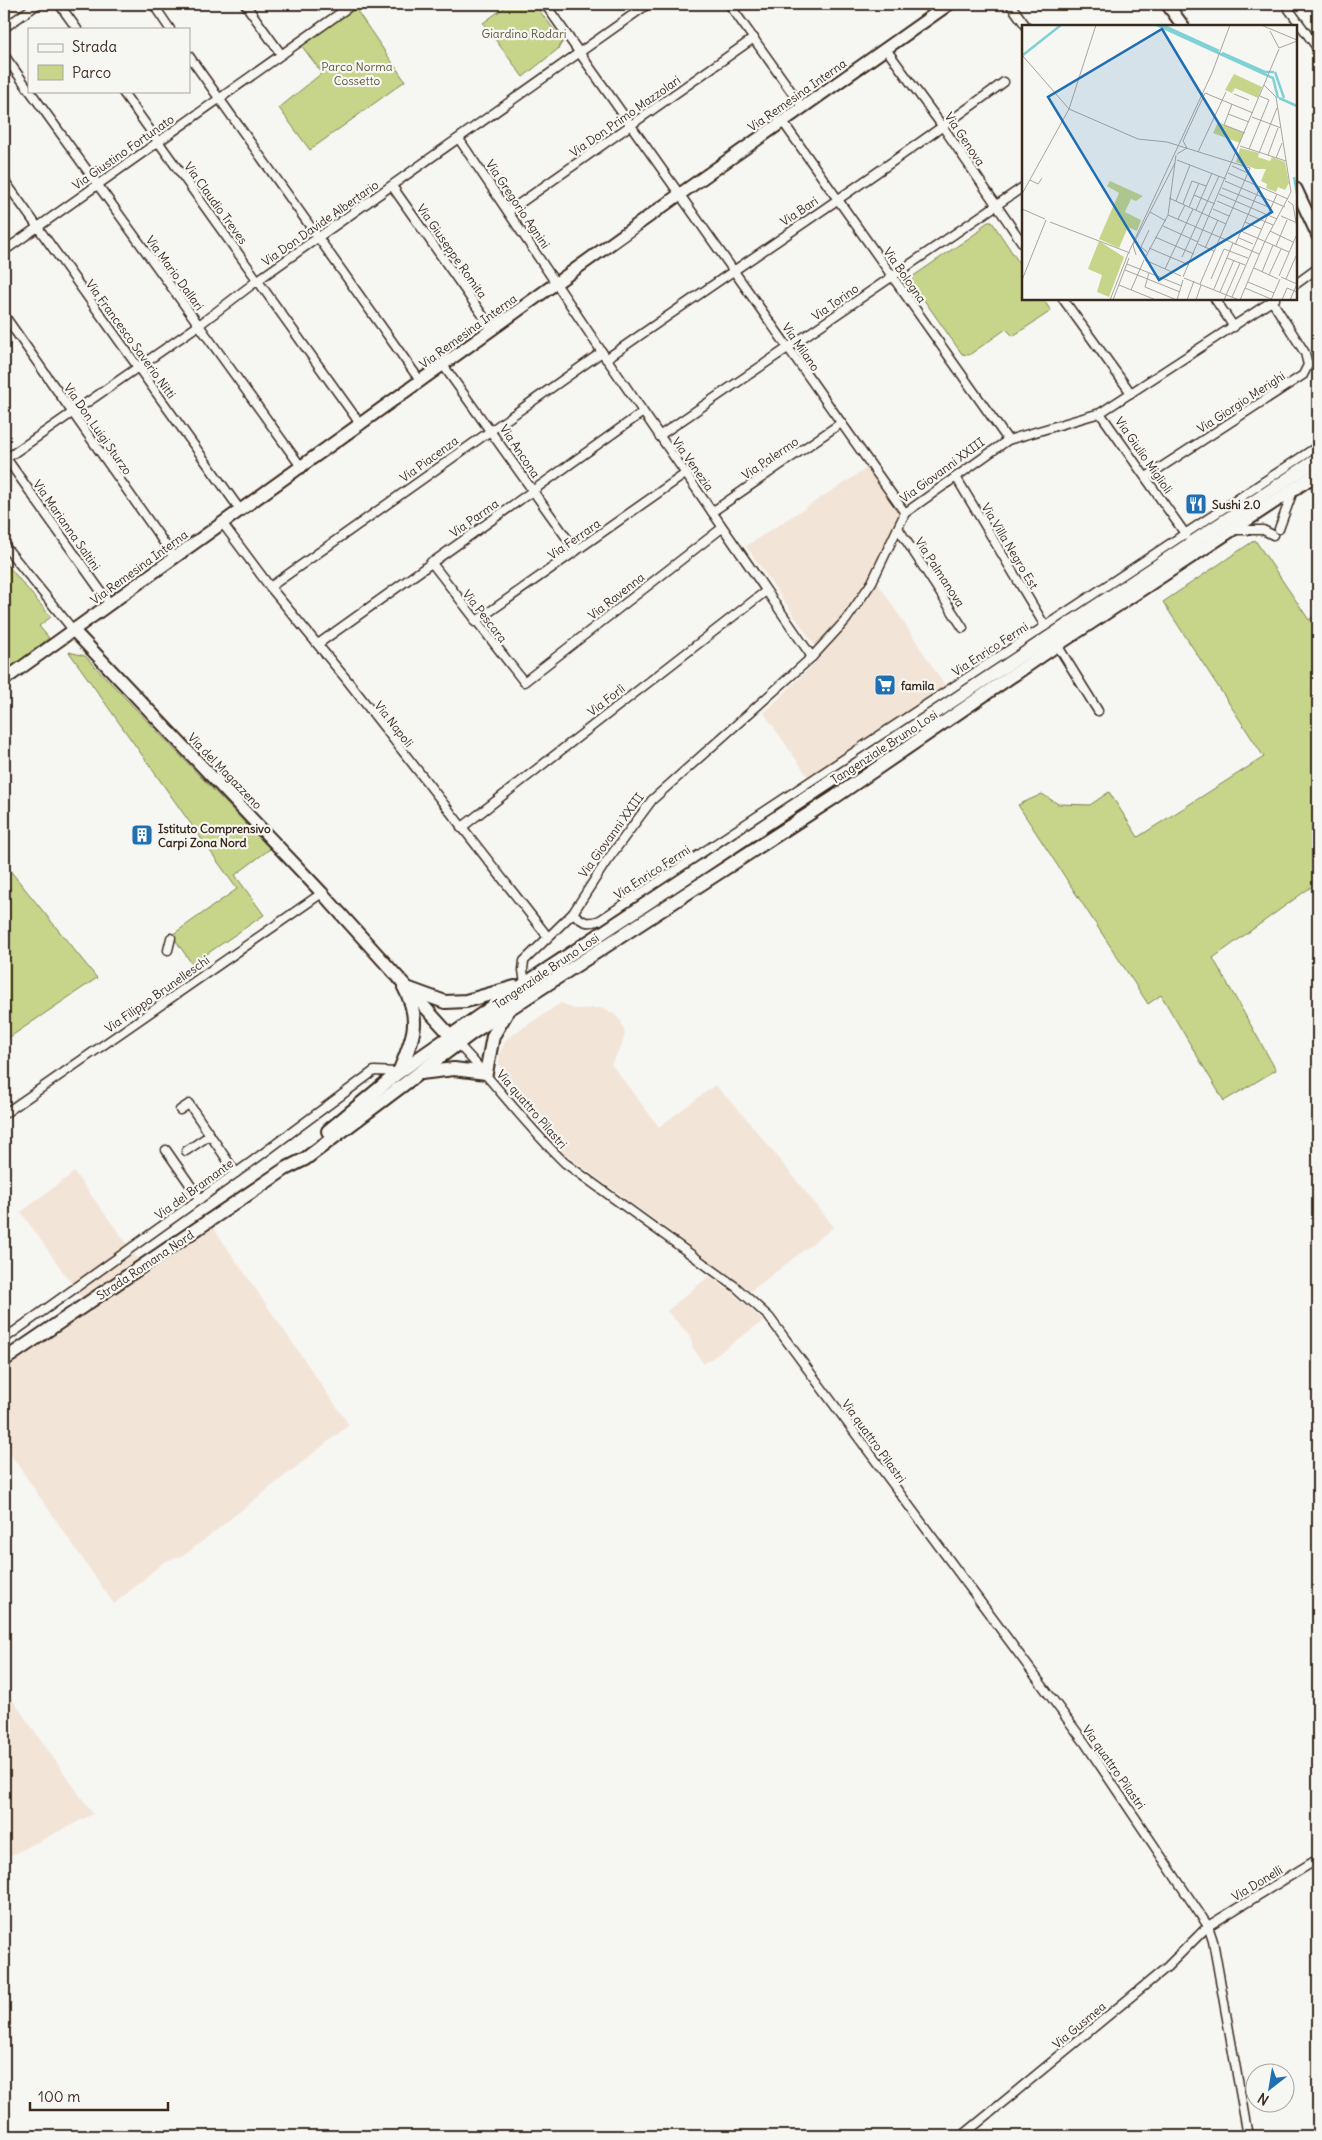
<svg xmlns="http://www.w3.org/2000/svg" width="1322" height="2140" viewBox="0 0 1322 2140" font-family="Delius,sans-serif">
<style>
.built{fill:#f3e4d8}
.green{fill:#c6d589;stroke:#808054}
.lines{fill:none;stroke-linecap:round;stroke-linejoin:round}
.street-casing{stroke:#3b2a1e;stroke-width:11}
.secondary-casing{stroke:#3b2a1e;stroke-width:15}
.primary-casing{stroke:#3b2a1e;stroke-width:16}
.street{stroke:#f6f6f2;stroke-width:8}
.secondary{stroke:#f6f6f2;stroke-width:11}
.primary{stroke:#f6f6f2;stroke-width:12}
.labels{text-anchor:middle;dominant-baseline:central;stroke-width:4.5;stroke-linejoin:round;paint-order:stroke}
.park-label{font-size:12px;fill:#5e5539;stroke:#f6f6f2}
.street-label{font-size:12px;fill:#3b2a1e;stroke:#f6f6f2}
.poi-label{font-size:12px;font-weight:bold;fill:#3b2a1e;stroke:#f6f6f2;text-anchor:start}
.inset-river{fill:none;stroke:#80d1d6;stroke-width:2.5}
.inset-road{fill:none;stroke:#aba49d;stroke-width:1}
.view{fill:#1f6fb2;fill-opacity:0.15;stroke:#1f6fb2;stroke-width:2.5}
.inset-edge{fill:none;stroke:#3b2a1e;stroke-width:2.5}
</style>
<rect width="100%" height="100%" fill="#f6f6f2"/>
<filter id="ink" filterUnits="userSpaceOnUse"><feTurbulence type="fractalNoise" baseFrequency=".02" numOctaves="2"/><feDisplacementMap in="SourceGraphic" scale="10" xChannelSelector="R" yChannelSelector="G"/><feConvolveMatrix kernelMatrix="1 2 1 2 8 2 1 2 1" color-interpolation-filters="sRGB"/></filter>
<g filter="url(#ink)">
<!-- built -->
<g class="built">
<path d="M 872,465 L 903,514 L 874,577 L 949,692 L 811,781 L 764,713 L 822,656 L 746,546 Z"/>
<path d="M 561,1003 L 574,1009 L 601,1008 L 614,1014 L 621,1021 L 625,1034 L 621,1047 L 611,1064 L 659,1127 L 715,1085 L 745,1117 L 834,1227 L 751,1291 L 566,1155 L 555,1145 L 503,1080 L 499,1062 L 500,1053 L 506,1039 Z"/>
<path d="M 74,1172 L 144,1267 L 210,1223 L 349,1425 L 186,1554 L 164,1562 L 114,1604 L 4,1445 L 4,1367 L 88,1307 L 21,1212 Z"/>
<path d="M 709,1276 L 738,1297 L 763,1321 L 704,1364 L 693,1348 L 690,1336 L 667,1311 Z"/>
<path d="M 4,1688 L 93,1814 L 4,1859 Z"/>
</g>
<!-- green -->
<g class="green">
<path d="M 509,4 L 534,4 L 563,41 L 558,49 L 523,77 L 483,23 Z"/>
<path d="M 355,8 L 405,81 L 310,150 L 279,108 L 322,73 L 301,45 Z"/>
<path d="M 988,222 L 992,222 L 1023,269 L 1023,299 L 1043,299 L 1051,311 L 1013,336 L 1006,329 L 969,355 L 962,354 L 912,283 L 912,277 L 982,229 L 981,227 Z"/>
<path d="M 1255,540 L 1309,620 L 1318,613 L 1318,882 L 1213,958 L 1276,1070 L 1224,1101 L 1161,995 L 1148,1004 L 1018,805 L 1042,794 L 1058,804 L 1090,805 L 1109,792 L 1138,837 L 1264,757 L 1163,602 Z"/>
<path d="M 4,561 L 51,617 L 39,626 L 49,638 L 4,673 Z"/>
<path d="M 69,652 L 85,656 L 270,849 L 235,875 L 264,915 L 192,964 L 172,935 L 237,889 Z"/>
<path d="M 4,863 L 97,978 L 4,1041 Z"/>
</g>
<g class="lines">
<!-- street casing -->
<g class="street-casing">
<g id="street">
<path d="M 59,4 L 77,29"/>
<path d="M 153,4 L 170,29"/>
<path d="M 245,4 L 281,54"/>
<path d="M 545,4 L 905,513"/>
<path d="M 729,4 L 803,108"/>
<path d="M 1010,4 L 1026,26"/>
<path d="M 1285,4 L 1318,49"/>
<path d="M 4,28 L 38,4"/>
<path d="M 886,49 L 943,127 L 1023,244"/>
<path d="M 4,55 L 29,90"/>
<path d="M 189,56 L 421,382"/>
<path d="M 30,91 L 302,468"/>
<path d="M 122,91 L 361,425"/>
<path d="M 783,122 L 1008,440"/>
<path d="M 459,139 L 602,352 L 812,657"/>
<path d="M 4,180 L 241,511"/>
<path d="M 392,186 L 493,330"/>
<path d="M 509,211 L 754,38"/>
<path d="M 4,251 L 353,4"/>
<path d="M 1296,284 L 1318,268"/>
<path d="M 1063,299 L 1131,393"/>
<path d="M 1215,299 L 1234,327"/>
<path d="M 4,315 L 174,557"/>
<path d="M 606,359 C 738,266 874,178 1004,82"/>
<path d="M 443,365 L 576,551"/>
<path d="M 1100,413 L 1186,535"/>
<path d="M 659,436 L 1023,187"/>
<path d="M 6,458 L 110,604"/>
<path d="M 4,460 L 199,325 L 258,280 L 648,4"/>
<path d="M 956,477 L 1045,626"/>
<path d="M 1146,477 L 1303,375 L 1308,365 L 1305,353 L 1272,301"/>
<path d="M 712,512 L 841,423"/>
<path d="M 223,524 L 270,587 L 347,680 L 548,937"/>
<path d="M 898,528 L 963,628"/>
<path d="M 1279,529 L 1293,491"/>
<path d="M 1234,530 L 1263,530 L 1273,535"/>
<path d="M 4,545 L 74,631"/>
<path d="M 431,562 L 524,682 L 722,528"/>
<path d="M 270,587 L 602,352"/>
<path d="M 475,622 L 685,474"/>
<path d="M 1056,643 L 1098,711"/>
<path d="M 318,644 L 643,412"/>
<path d="M 461,828 L 766,591"/>
<path d="M 573,913 C 582,922 588,925 600,920 L 1318,446"/>
<path d="M 168,950 L 171,938"/>
<path d="M 525,984 L 523,970 L 524,961 L 573,913 L 606,862 L 652,800 L 812,657 L 846,620 L 872,582 L 905,513 L 1008,440 L 1100,413 L 1275,299"/>
<path d="M 455,1041 C 493,1080 525,1125 565,1163 L 736,1287 L 769,1317 L 1085,1743 L 1208,1926 L 1213,1941 L 1248,2136"/>
<path d="M 180,1110 L 189,1104 L 236,1173"/>
<path d="M 4,1114 L 322,893"/>
<path d="M 166,1150 L 200,1199"/>
<path d="M 186,1151 L 210,1135"/>
<path d="M 4,1339 L 254,1160 L 374,1071 L 399,1072"/>
<path d="M 962,2136 L 1167,1967 L 1208,1926 L 1318,1859"/>
</g>
</g>
<!-- secondary casing -->
<g class="secondary-casing">
<g id="secondary">
<path d="M 1167,4 L 1183,26"/>
<path d="M 1296,189 L 1318,236"/>
<path d="M 74,631 L 322,893 L 451,1036"/>
<path d="M 4,680 L 680,194 L 949,4"/>
</g>
</g>
<!-- primary casing -->
<g class="primary-casing">
<g id="primary">
<path d="M 404,987 L 445,1002 L 466,1001 L 515,987"/>
<path d="M 399,1072 C 413,1038 422,1021 404,987"/>
<path d="M 421,1073 L 454,1069 L 486,1073 L 493,1036 L 506,1014"/>
<path d="M 328,1131 L 399,1072 L 525,984 L 1318,459"/>
<path d="M 4,1360 L 285,1169 L 305,1159 L 472,1033 L 835,797 L 1057,645 L 1318,473"/>
</g>
</g>
<!-- street -->
<use href="#street" class="street"/>
<!-- secondary -->
<use href="#secondary" class="secondary"/>
<!-- primary -->
<use href="#primary" class="primary"/>
</g>
</g>
<!-- icons -->
<defs>
<g id="restaurant-square" transform="scale(1.125)"><rect x="-9" y="-9" width="18" height="18" rx="4" fill="#1f6fb2" stroke="#f6f6f2"/><path d="M-5-6h1v4h1v-4h1v4h1v-4h1v5L-1.5 .5V6h-2V.5L-5-1ZM5-6V6H3V1.5H1.5Q1.5-4 5-6Z" fill="#fff"/></g>
<g id="supermarket-square" transform="scale(1.125)"><rect x="-9" y="-9" width="18" height="18" rx="4" fill="#1f6fb2" stroke="#f6f6f2"/><path d="M-6-5.5h2.5l.6 2H6L4.5 2H-2.5L-4.4-4H-6ZM-1.5 3.2a1.3 1.3 0 1 0 .1 0ZM3 3.2a1.3 1.3 0 1 0 .1 0Z" fill="#fff"/></g>
<g id="building-square" transform="scale(1.125)"><rect x="-9" y="-9" width="18" height="18" rx="4" fill="#1f6fb2" stroke="#f6f6f2"/><path d="M-4-6H4V6H1V3H-1V6H-4ZM-2.5-4.3h1.7v1.8h-1.7ZM.8-4.3h1.7v1.8H.8ZM-2.5-1h1.7V.8h-1.7ZM.8-1h1.7V.8H.8Z" fill="#fff"/></g>
</defs>
<g fill-rule="evenodd">
<use href="#restaurant-square" x="1196" y="504"/>
<use href="#supermarket-square" x="885" y="685"/>
<use href="#building-square" x="142" y="835"/>
</g>
<g class="labels">
<!-- park labels -->
<g class="park-label">
<text x="524" y="33">Giardino Rodari</text>
<text x="357" y="66">Parco Norma<tspan x="357" dy="14">Cossetto</tspan></text>
</g>
<!-- street labels -->
<g class="street-label">
<text transform="translate(797 95) rotate(-35)">Via Remesina Interna</text>
<text transform="translate(625 116) rotate(-35)">Via Don Primo Mazzolari</text>
<text transform="translate(965 139) rotate(56)">Via Genova</text>
<text transform="translate(123 152) rotate(-35)">Via Giustino Fortunato</text>
<text transform="translate(216 203) rotate(54)">Via Claudio Treves</text>
<text transform="translate(518 204) rotate(56)">Via Gregorio Agnini</text>
<text transform="translate(799 211) rotate(-34)">Via Bari</text>
<text transform="translate(320 223) rotate(-35)">Via Don Davide Albertario</text>
<text transform="translate(452 251) rotate(55)">Via Giuseppe Romita</text>
<text transform="translate(175 273) rotate(54)">Via Mario Dallari</text>
<text transform="translate(905 275) rotate(55)">Via Bologna</text>
<text transform="translate(835 302) rotate(-35)">Via Torino</text>
<text transform="translate(468 331) rotate(-36)">Via Remesina Interna</text>
<text transform="translate(131 339) rotate(54)">Via Francesco Saverio Nitti</text>
<text transform="translate(801 347) rotate(55)">Via Milano</text>
<text transform="translate(1241 402) rotate(-33)">Via Giorgio Merighi</text>
<text transform="translate(98 429) rotate(55)">Via Don Luigi Sturzo</text>
<text transform="translate(520 451) rotate(56)">Via Ancona</text>
<text transform="translate(1144 455) rotate(55)">Via Giulio Miglioli</text>
<text transform="translate(770 458) rotate(-34)">Via Palermo</text>
<text transform="translate(429 459) rotate(-36)">Via Piacenza</text>
<text transform="translate(693 464) rotate(55)">Via Venezia</text>
<text transform="translate(942 470) rotate(-36)">Via Giovanni XXIII</text>
<text transform="translate(474 518) rotate(-35)">Via Parma</text>
<text transform="translate(67 525) rotate(55)">Via Marianna Saltini</text>
<text transform="translate(574 539) rotate(-35)">Via Ferrara</text>
<text transform="translate(1010 546) rotate(59)">Via Villa Negro Est</text>
<text transform="translate(139 567) rotate(-36)">Via Remesina Interna</text>
<text transform="translate(940 572) rotate(57)">Via Palmanova</text>
<text transform="translate(616 596) rotate(-38)">Via Ravenna</text>
<text transform="translate(485 616) rotate(52)">Via Pescara</text>
<text transform="translate(990 649) rotate(-33)">Via Enrico Fermi</text>
<text transform="translate(606 700) rotate(-38)">Via Forlì</text>
<text transform="translate(394 724) rotate(52)">Via Napoli</text>
<text transform="translate(884 747) rotate(-33)">Tangenziale Bruno Losi</text>
<text transform="translate(225 771) rotate(46)">Via del Magazzeno</text>
<text transform="translate(611 835) rotate(-54)">Via Giovanni XXIII</text>
<text transform="translate(652 872) rotate(-33)">Via Enrico Fermi</text>
<text transform="translate(546 971) rotate(-34)">Tangenziale Bruno Losi</text>
<text transform="translate(157 994) rotate(-35)">Via Filippo Brunelleschi</text>
<text transform="translate(532 1109) rotate(49)">Via quattro Pilastri</text>
<text transform="translate(194 1189) rotate(-36)">Via del Bramante</text>
<text transform="translate(145 1265) rotate(-34)">Strada Romana Nord</text>
<text transform="translate(874 1441) rotate(54)">Via quattro Pilastri</text>
<text transform="translate(1114 1767) rotate(55)">Via quattro Pilastri</text>
<text transform="translate(1257 1883) rotate(-31)">Via Donelli</text>
<text transform="translate(1079 2025) rotate(-40)">Via Gusmea</text>
</g>
<!-- poi labels -->
<g class="poi-label">
<text x="1212" y="504">Sushi 2.0</text>
<text x="901" y="685">famila</text>
<text x="158" y="828">Istituto Comprensivo<tspan x="158" dy="14">Carpi Zona Nord</tspan></text>
</g>
</g>
<!-- overview -->
<g transform="translate(1022 25)">
<rect width="275" height="275" fill="#f6f6f2"/>
<path d="M 212,49 L 240,62 L 236,73 L 213,63 L 210,68 L 203,65 ZM 196,97 L 222,108 L 218,118 L 191,108 ZM 218,123 L 237,128 L 236,132 L 248,136 L 250,132 L 263,137 L 267,158 L 263,165 L 256,162 L 254,167 L 244,163 L 245,159 L 239,156 L 244,144 L 234,144 L 214,137 ZM 88,156 L 121,171 L 114,176 L 109,174 L 103,187 L 119,195 L 115,206 L 106,202 L 97,223 L 77,214 L 97,168 L 85,161 ZM 77,216 L 102,232 L 87,272 L 75,267 L 80,250 L 66,244 Z" fill="#c6d589"/>
<path class="inset-river" d="M 135,0 L 251,53 L 256,73M 140,0 L 197,26M 200,28 L 243,47 L 252,47M 1,30 L 39,0M 253,47 L 262,73M 257,73 L 275,81M 272,152 L 275,169"/>
<path class="inset-road" d="M 239,0 L 275,15M 248,6 L 257,23 L 275,16M 0,30 L 47,84 L 116,114 L 145,117 L 228,143 L 178,259M 212,69 L 227,75M 210,79 L 202,100 L 223,108M 206,89 L 227,97M 230,92 L 259,103M 161,116 L 183,68 L 231,88M 218,121 L 264,136M 227,124 L 247,75 L 238,71M 176,127 L 204,67M 237,128 L 255,83M 155,129 L 165,123 L 161,116M 246,130 L 256,103M 254,133 L 260,118M 155,135 L 204,154M 210,141 L 226,148M 206,148 L 266,174M 8,155 L 16,159 L 20,153M 203,156 L 263,182M 200,163 L 249,183M 0,169 L 47,84 L 74,0M 197,169 L 255,194M 172,170 L 193,179M 147,173 L 204,199M 154,176 L 168,140M 195,176 L 251,200M 266,176 L 271,180 L 275,203M 161,179 L 170,156 L 184,161M 167,182 L 177,158M 0,184 L 23,194M 191,184 L 207,191M 174,185 L 190,148M 128,187 L 144,196M 180,188 L 197,151M 146,190 L 237,229M 259,191 L 273,197M 156,194 L 163,180M 28,197 L 108,228M 223,197 L 239,204M 141,201 L 176,217M 219,206 L 267,227M 248,206 L 271,217M 133,212 L 172,229M 217,213 L 231,219M 176,219 L 192,226M 213,220 L 238,162M 254,221 L 265,195M 127,223 L 167,240M 183,223 L 196,195M 125,227 L 119,222 L 127,205M 114,230 L 111,220 L 153,138M 160,232 L 180,188M 123,233 L 146,190 L 154,130M 205,233 L 223,240M 123,235 L 159,251M 105,239 L 160,261M 232,243 L 256,254M 143,244 L 171,184M 103,245 L 158,267M 240,247 L 251,220M 127,248 L 123,262 L 155,275M 247,250 L 259,224M 257,251 L 275,209M 161,252 L 257,24M 259,252 L 275,259M 162,253 L 217,275M 189,254 L 202,224 L 226,233M 264,254 L 274,231M 0,255 L 24,195M 226,257 L 252,268M 97,260 L 134,275M 223,263 L 249,274M 192,264 L 211,218M 109,265 L 122,235M 198,267 L 212,235M 210,272 L 255,169M 88,275 L 106,229 L 190,48 L 208,0M 91,275 L 107,233M 155,275 L 161,255M 165,275 L 172,256M 174,275 L 179,260M 202,275 L 218,238M 218,275 L 243,216 L 269,167 L 254,72 L 242,60M 249,275 L 258,254M 260,275 L 265,263 L 275,267M 268,275 L 275,259"/>
<path class="view" d="M 140,4 L 250,187 L 137,255 L 26,72 Z"/>
<rect width="275" height="275" class="inset-edge"/>
</g>
<!-- margin -->
<rect width="1322" height="2140" fill="none" stroke="#f6f6f2" stroke-width="20"/>
<rect x="10" y="10" width="1302" height="2120" fill="none" stroke="#3b2a1e" stroke-width="2" filter="url(#ink)"/>
<!-- legend -->
<rect x="28" y="28" width="162" height="65" fill="#f6f6f2" stroke="#aba49d"/>
<rect x="38" y="44" width="25" height="8" fill="#f6f6f2" stroke="#aba49d"/>
<text x="72" y="52" font-size="15" fill="#3b2a1e">Strada</text>
<rect x="38" y="65" width="25" height="15" fill="#c6d589" stroke="#aba49d"/>
<text x="72" y="78" font-size="15" fill="#3b2a1e">Parco</text>
<!-- north arrow -->
<g transform="translate(1270 2088) rotate(211)"><circle r="24" fill="#f6f6f2" stroke="#aba49d"/>
<path d="M0-4L9 19L0 12L-9 19Z" fill="#1f6fb2"/>
<text y="-8" font-size="14" font-weight="bold" text-anchor="middle" fill="#3b2a1e">N</text>
</g>
<!-- scale -->
<path d="M30 2102v8h138v-8" fill="none" stroke="#3b2a1e" stroke-width="2.5"/>
<text x="38" y="2102" font-size="15" fill="#3b2a1e" stroke="#f6f6f2" stroke-width="4" paint-order="stroke">100 m</text>
</svg>
